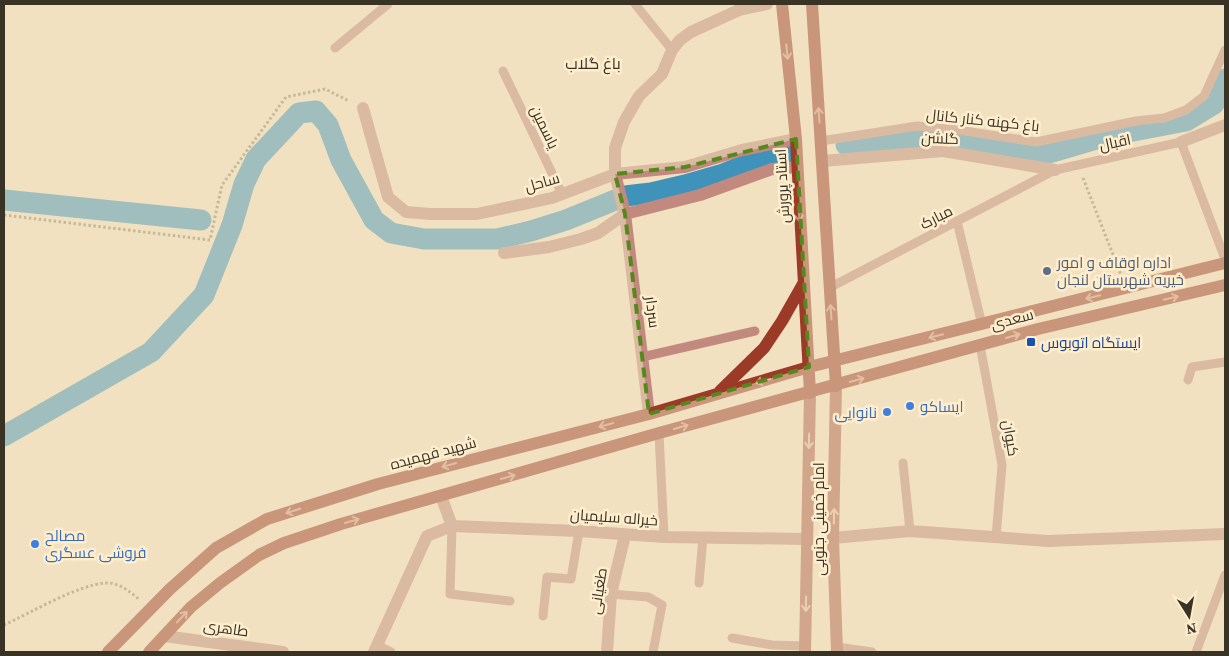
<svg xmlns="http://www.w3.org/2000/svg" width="1229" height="656" viewBox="0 0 1229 656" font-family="'Source Serif 4',Cairo,serif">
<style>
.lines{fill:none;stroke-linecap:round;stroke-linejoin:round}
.canal{stroke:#3f93ba;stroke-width:21}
.path{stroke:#928770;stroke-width:3;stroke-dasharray:2.5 2.5;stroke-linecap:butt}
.service{stroke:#c28a7e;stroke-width:9}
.minor{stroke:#c28a7e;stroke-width:12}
.secondary{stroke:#ae5d4d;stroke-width:12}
.primary{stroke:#9c3a28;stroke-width:12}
.oneway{stroke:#ce947a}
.oneway2{stroke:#e3bba0}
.marked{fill:none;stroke:#57881d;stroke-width:4;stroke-dasharray:10 6;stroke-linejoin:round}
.service-dot{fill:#5c6f8a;stroke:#ffeecd;stroke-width:2}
.transit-dot{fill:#1a4fb4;stroke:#ffeecd;stroke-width:2}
.shop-dot{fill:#3f7fe0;stroke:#ffeecd;stroke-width:2}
.labels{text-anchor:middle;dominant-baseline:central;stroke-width:5;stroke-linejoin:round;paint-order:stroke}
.street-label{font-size:15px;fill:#393326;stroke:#ffeecd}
.service-label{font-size:15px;fill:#4e5e75;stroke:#ffeecd;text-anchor:start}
.transit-label{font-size:15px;fill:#164399;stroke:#ffeecd;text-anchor:start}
.shop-label{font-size:15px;fill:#366cbe;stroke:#ffeecd;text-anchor:start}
.neighbourhood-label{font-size:16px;fill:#393326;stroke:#ffeecd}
</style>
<rect width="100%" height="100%" fill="#f1e1c0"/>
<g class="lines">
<!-- canal -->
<g class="canal">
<path d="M 846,145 L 919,138 L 950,140 L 987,148 L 1039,156 L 1107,136 L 1186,121 L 1214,104 L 1225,79"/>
<path d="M 4,200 L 201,220"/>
<path d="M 4,436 L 151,352 L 204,295 L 232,225 L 244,184 L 256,159 L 299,113 L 316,111 L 328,125 L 341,160 L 374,220 L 391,233 L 424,239 L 497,239 L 531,231 L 566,220 L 625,196 L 651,193 L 685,185 L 723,174 L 763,158 L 788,154"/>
</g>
<!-- path -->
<g class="path">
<path d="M 1083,178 L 1121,275"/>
<path d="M 4,215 L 210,240 L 222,185 L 286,97 L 325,89 L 349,101"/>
<path d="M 4,625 C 30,613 78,585 105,583 C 119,582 130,592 140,600"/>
</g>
<!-- service -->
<g class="service">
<path d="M 635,4 L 672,50"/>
<path d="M 335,48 L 388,4"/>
<path d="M 503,71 L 562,194"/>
<path d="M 821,141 L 917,126 L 952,129 L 1036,142 L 1136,121 L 1164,118 L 1186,110 L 1204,96 L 1225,50"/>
<path d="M 957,221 L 982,325"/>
<path d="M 829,288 L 1055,170 L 1181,142 L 1225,259"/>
<path d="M 980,345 L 1002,465 L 996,537"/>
<path d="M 642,357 L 755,331"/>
<path d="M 1188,380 L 1192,367 L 1225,362"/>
<path d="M 659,433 L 664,537"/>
<path d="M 903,463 L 910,531"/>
<path d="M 452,526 L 450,594 L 510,601"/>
<path d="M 699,583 L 703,537"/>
<path d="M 611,594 L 648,597 L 662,605 L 653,652"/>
<path d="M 543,616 L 547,577 L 571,579 L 579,531"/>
<path d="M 732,638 L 772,645 L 805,646"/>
<path d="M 379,646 L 391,652"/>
<path d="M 837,647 L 872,652"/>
<path d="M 1196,652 L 1225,575"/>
</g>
<!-- minor -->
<g class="minor">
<path d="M 363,108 L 388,197 L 406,212 L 431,214 L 477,214 L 552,198 L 615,174 L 685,167 L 742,150 L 796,139"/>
<path d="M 1181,142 L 1225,125"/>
<path d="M 822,161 L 943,151 L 1055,170"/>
<path d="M 504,253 L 549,247 L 581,239 L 598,233 L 625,214 L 700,195 L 772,169 L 797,167"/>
<path d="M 649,414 L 625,214 L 615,174 L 615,148 L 624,122 L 639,96 L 662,74 L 672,50 L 680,40 L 691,32 L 739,10 L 767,4"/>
<path d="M 441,496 L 452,526 L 579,531 L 664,537 L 807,539"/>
<path d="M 833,538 L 910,531 L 1048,541 L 1225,534"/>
<path d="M 164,636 L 283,652"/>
<path d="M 374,652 L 427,536 L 452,526"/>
<path d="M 607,652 L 611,594 L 625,535"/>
</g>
<!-- secondary -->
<g class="secondary">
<path d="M 836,386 L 833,538 L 837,652"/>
<path d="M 805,652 L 810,393"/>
</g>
<!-- primary -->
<g class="primary">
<path d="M 782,4 L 796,139 L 810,393"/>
<path d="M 812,4 L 836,386"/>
<path d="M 720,391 L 764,348 L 782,321 L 803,284"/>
<path d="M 108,652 L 170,589 L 216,548 L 267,519 L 378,484 L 649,414 L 809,367 L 1225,263"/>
<path d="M 149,652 L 191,607 L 220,583 L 259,555 L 284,543 L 341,524 L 659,433 L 1038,329 L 1225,285"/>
</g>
</g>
<!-- one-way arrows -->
<defs><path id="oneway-shaft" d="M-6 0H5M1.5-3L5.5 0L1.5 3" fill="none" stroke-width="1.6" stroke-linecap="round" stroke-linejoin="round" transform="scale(1.25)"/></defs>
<g class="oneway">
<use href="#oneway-shaft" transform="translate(787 52) rotate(84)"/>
<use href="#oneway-shaft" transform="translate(819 115) rotate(-94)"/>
<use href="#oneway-shaft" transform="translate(799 214) rotate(87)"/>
<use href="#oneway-shaft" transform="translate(1093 297) rotate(166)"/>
<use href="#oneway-shaft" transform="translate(1171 298) rotate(-13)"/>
<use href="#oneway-shaft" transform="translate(831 312) rotate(-94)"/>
<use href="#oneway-shaft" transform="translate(936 336) rotate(166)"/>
<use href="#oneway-shaft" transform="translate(1013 336) rotate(-15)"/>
<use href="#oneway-shaft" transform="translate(857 380) rotate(-16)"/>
<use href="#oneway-shaft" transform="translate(763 381) rotate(164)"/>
<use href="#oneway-shaft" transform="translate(606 425) rotate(165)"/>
<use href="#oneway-shaft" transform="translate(681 427) rotate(-16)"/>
<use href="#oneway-shaft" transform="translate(449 465) rotate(165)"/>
<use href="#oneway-shaft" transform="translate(508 477) rotate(-16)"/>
<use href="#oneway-shaft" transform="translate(293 511) rotate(162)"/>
<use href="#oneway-shaft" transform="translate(352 521) rotate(-16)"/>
<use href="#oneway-shaft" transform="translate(182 617) rotate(-47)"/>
</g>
<g class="oneway2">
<use href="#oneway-shaft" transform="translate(809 441) rotate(91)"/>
<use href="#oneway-shaft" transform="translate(834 516) rotate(-89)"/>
<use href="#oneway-shaft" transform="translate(806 604) rotate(91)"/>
</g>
<!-- marked area -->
<path d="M0 0H1229V656H0ZM 796,139 L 809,367 L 649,414 L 625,214 L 615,174 L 685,167 Z" fill="#f1e1c0" fill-opacity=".55" fill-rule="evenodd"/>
<path class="marked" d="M 796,139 L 809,367 L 649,414 L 625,214 L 615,174 L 685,167 Z"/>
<!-- markers -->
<circle class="service-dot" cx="1047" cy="271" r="5"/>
<rect class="transit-dot" x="1026" y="337" width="10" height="10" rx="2.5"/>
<g class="shop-dot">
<circle cx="910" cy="406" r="5"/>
<circle cx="887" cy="412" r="5"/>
<circle cx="35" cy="544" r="5"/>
</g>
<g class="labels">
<!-- street labels -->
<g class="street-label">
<text transform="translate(983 120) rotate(6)">باغ کهنه کنار کانال</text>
<text transform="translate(545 127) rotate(64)">یاسمین</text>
<text transform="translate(940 138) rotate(2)">گلشن</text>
<text transform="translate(1115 142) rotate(-12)">اقبال</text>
<text transform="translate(542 182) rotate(-16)">ساحل</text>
<text transform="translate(782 186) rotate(-93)">استاد پرورش</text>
<text transform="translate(936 217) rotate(-27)">مبارک</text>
<text transform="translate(653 312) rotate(83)">سردار</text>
<text transform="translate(1012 319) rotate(-15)">سعدی</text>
<text transform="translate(1011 438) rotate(80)">کیوان</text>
<text transform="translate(433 453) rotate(-15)">شهید فهمیده</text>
<text transform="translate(614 517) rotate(4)">خیراله سلیمیان</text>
<text transform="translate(818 519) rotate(-90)">امام خمینی جنوبی</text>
<text transform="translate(598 591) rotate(-81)">طغیانی</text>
<text transform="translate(226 628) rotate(8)">طاهری</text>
</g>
<!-- service labels -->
<g class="service-label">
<text x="1057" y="262">اداره اوقاف و امور<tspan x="1057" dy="17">خیریه شهرستان لنجان</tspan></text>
</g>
<!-- transit labels -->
<g class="transit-label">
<text x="1041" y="342">ایستگاه اتوبوس</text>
</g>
<!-- shop labels -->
<g class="shop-label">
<text x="920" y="406">ایساکو</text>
<text x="877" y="412" text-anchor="end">نانوایی</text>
<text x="45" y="535">مصالح<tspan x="45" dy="17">فروشی عسگری</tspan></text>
</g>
<!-- neighbourhood labels -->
<g class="neighbourhood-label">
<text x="593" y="63">باغ گلاب</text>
</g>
</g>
<!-- border -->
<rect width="1229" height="656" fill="none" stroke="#393326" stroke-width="10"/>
<!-- north arrow -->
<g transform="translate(1189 616) rotate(169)" stroke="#ffeecd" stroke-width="4" paint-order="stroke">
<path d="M0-4L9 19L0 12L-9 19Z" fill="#393326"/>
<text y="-8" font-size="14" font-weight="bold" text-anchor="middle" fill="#393326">N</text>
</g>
</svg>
